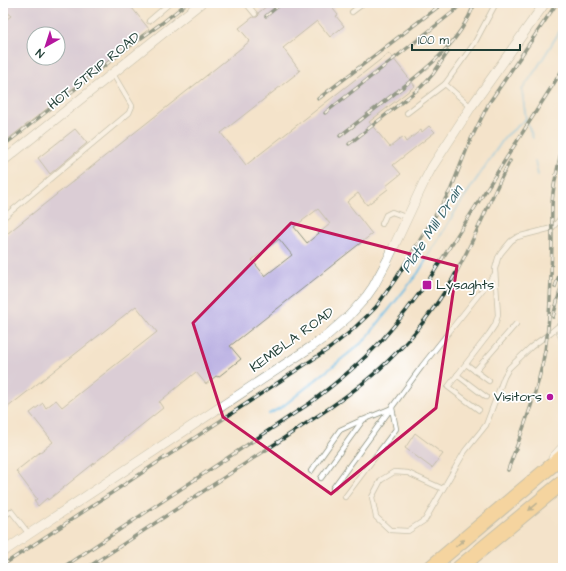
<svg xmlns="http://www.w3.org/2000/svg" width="566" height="571" viewBox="0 0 566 571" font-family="'Architects Daughter',sans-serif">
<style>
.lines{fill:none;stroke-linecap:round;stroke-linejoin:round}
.stream{stroke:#67bae3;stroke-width:2}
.building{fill:#bcb2e3;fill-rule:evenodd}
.lane-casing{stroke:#8a907f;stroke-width:6}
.street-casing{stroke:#8a907f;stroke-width:10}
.primary-casing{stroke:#8a907f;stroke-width:16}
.lane{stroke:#fff;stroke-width:4.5}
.street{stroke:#fff;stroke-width:9}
.primary{stroke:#f5c16b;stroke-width:14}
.rail-casing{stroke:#1f3d34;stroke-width:3.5}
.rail{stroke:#fff;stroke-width:2;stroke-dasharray:6;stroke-linecap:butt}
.oneway{fill:#7f784d}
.marked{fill:none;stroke:#c2185b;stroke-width:3;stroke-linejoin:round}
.poi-dot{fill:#b5179e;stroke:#fff;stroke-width:1.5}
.labels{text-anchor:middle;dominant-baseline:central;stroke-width:3.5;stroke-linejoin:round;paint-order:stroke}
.street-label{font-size:14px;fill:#1f3d34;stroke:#fff}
.poi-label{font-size:14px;fill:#1f3d34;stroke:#fff;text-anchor:start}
.water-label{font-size:15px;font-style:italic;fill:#356269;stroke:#fff}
</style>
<rect width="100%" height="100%" fill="#fff"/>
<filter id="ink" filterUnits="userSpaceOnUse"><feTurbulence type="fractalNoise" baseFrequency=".025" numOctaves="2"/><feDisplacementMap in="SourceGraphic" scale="8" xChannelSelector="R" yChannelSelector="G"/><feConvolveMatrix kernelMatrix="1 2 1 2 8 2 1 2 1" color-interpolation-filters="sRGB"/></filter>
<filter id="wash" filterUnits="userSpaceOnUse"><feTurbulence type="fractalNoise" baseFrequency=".012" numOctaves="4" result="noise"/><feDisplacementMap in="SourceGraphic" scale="16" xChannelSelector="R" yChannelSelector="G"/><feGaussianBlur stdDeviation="0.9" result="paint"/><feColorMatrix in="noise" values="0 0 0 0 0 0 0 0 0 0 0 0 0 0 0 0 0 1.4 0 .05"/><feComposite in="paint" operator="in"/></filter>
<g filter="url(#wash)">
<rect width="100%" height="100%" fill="#f4e3ca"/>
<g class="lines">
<!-- stream -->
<g class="stream">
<path d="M 526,119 L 533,138"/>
<path d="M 535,161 L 538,175"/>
<path d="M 269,414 L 282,407 L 364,341 L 418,273 L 459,205 L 505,137 L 526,119 L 522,90 L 537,68 L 563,26"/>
</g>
</g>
<g id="blocks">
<!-- building -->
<g class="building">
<path d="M 3,3 L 128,3 L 149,29 L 3,143 L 3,22 L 11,16 L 3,6 ZM 34,34 L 58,34 L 58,58 L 34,58 Z"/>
<path d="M 271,3 L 340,3 L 333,9 L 338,15 L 336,16 L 344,26 L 330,37 L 317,21 L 283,48 L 300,71 L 221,133 L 246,165 L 389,53 L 415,86 L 369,122 L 390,147 L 403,137 L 406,142 L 421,130 L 422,132 L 429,126 L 435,132 L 393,165 L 401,174 L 386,186 L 388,189 L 367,205 L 358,193 L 347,202 L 372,234 L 230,346 L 241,359 L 218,377 L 216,376 L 206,384 L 196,372 L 159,402 L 163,408 L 48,500 L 47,498 L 38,506 L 34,501 L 37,499 L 16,471 L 53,442 L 30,413 L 43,403 L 46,408 L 56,400 L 62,407 L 157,332 L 136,306 L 3,411 L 3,237 L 250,41 L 239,28 L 253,17 L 257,17 L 259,15 L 258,13 ZM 318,209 L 330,224 L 307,243 L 294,227 ZM 279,239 L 292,255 L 265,276 L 252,260 Z"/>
<path d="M 75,129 L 87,143 L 50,174 L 38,158 Z"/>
<path d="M 415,433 L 443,454 L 432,468 L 405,448 Z"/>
</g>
</g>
</g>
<g filter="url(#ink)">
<use href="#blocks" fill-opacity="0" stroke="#8a907f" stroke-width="1"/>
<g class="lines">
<!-- lane casing -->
<g class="lane-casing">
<g id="lane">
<path d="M 246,3 L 255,14"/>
<path d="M 352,12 L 364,3"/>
<path d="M 149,21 L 170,3"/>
<path d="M 445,84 L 474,44 L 496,3"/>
<path d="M 407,113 L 445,84 L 471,107"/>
<path d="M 3,218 L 129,113 L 132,106 L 113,74"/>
<path d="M 382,224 L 386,215 L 392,212 L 408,218"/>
<path d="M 466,364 L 489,381"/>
<path d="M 475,371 L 516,324"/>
<path d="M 457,375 L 486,397"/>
<path d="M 479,410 L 448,387 L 489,334 L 495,325 L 498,315 L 495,269 L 498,258 L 501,253 L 511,241 L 517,237 L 552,228 L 562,217 L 563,211"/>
<path d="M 311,471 L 340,430 L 362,420"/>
<path d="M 321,478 L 363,420 L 392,408 L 396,429 L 345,497"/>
<path d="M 333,488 L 422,366 L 495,274"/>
<path d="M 443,489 L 408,473 L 394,472 L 381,480 L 372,497 L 376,517 L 390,530 L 408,531 L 425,520 L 465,451 L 486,425 L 504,377 L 509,368 L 531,347 L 550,333 L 562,323"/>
<path d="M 3,517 L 11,511 L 29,534"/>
</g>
</g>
<!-- street casing -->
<g class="street-casing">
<g id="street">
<path d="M 3,161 L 201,3"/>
<path d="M 563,322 L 561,332 L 563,337"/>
<path d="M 553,458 L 563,447"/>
<path d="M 3,552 L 29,534 L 311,347 L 325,337 L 349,316 L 366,297 L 373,287 L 388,259 L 424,182 L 432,167 L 471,107 L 545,3"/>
</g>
</g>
<!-- primary casing -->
<g class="primary-casing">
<g id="primary">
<path d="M 430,568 L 563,456"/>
<path d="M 459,568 L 563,482"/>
</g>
</g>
<!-- lane -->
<use href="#lane" class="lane"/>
<!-- street -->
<use href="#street" class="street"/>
<!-- primary -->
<use href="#primary" class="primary"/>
<!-- rail casing -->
<g class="rail-casing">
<g id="rail">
<path d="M 266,16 L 282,3"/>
<path d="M 318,99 L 443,3"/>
<path d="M 325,113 L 453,12 L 462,3"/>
<path d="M 340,136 C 358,122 376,108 394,94 C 428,68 459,44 475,3"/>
<path d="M 349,144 L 421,87 L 433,74 L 448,52"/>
<path d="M 3,146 L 127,48 L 162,23 L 187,3"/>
<path d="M 555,287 L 563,264"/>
<path d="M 553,317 L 563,280"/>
<path d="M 508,470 C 524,426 542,382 547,336 C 551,305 551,273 552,242 C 552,226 551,209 553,193 C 555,177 559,161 563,145"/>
<path d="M 3,565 L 330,348 L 350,332 L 367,316 L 376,307 L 397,277 L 443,203 L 451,189 L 470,141 L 489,103 L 557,3"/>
<path d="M 62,568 L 310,403 C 335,384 360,364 381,341 C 399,321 415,300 430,278 L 563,69"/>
<path d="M 87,568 L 328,409 C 351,393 373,377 392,357 C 415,335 435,308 452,280 C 474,242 489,200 510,161"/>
</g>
</g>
<!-- rail -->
<use href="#rail" class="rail"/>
</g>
<!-- one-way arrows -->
<defs><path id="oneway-solid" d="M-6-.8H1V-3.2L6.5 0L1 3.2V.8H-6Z"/></defs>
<g class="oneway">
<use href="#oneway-solid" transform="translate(533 507) rotate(141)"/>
<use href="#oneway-solid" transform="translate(460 543) rotate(-40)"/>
</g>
</g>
<!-- marked area -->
<path d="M0 0H566V571H0ZM 291,223 L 457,266 L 436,408 L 331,494 L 223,417 L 193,323 Z" fill="#f4e3ca" fill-opacity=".55" fill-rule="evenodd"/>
<path class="marked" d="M 291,223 L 457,266 L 436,408 L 331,494 L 223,417 L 193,323 Z"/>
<!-- markers -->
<g class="poi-dot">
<rect x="422" y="280" width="10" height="10" rx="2"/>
<circle cx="550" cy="397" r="4"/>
</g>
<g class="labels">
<!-- street labels -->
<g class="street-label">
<text transform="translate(94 71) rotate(-39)">HOT STRIP ROAD</text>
<text transform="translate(292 340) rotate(-36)">KEMBLA ROAD</text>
</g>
<!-- poi labels -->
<g class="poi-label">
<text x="436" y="285">Lysaghts</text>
<text x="542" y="397" text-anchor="end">Visitors</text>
</g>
<!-- water labels -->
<g class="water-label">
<text transform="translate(432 229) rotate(-57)">Plate Mill Drain</text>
</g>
</g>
<!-- margin -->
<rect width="566" height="571" fill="none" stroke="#fff" stroke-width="16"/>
<!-- north arrow -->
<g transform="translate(46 46) rotate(219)"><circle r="19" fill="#ffffff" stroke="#a5b1ae"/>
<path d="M0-3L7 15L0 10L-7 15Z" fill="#b5179e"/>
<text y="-6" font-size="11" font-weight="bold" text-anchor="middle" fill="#1f3d34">N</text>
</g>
<!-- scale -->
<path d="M412 44v6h108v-6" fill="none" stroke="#1f3d34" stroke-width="2"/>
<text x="418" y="44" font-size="12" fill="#1f3d34" stroke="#ffffff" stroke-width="3" paint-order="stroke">100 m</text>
</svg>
